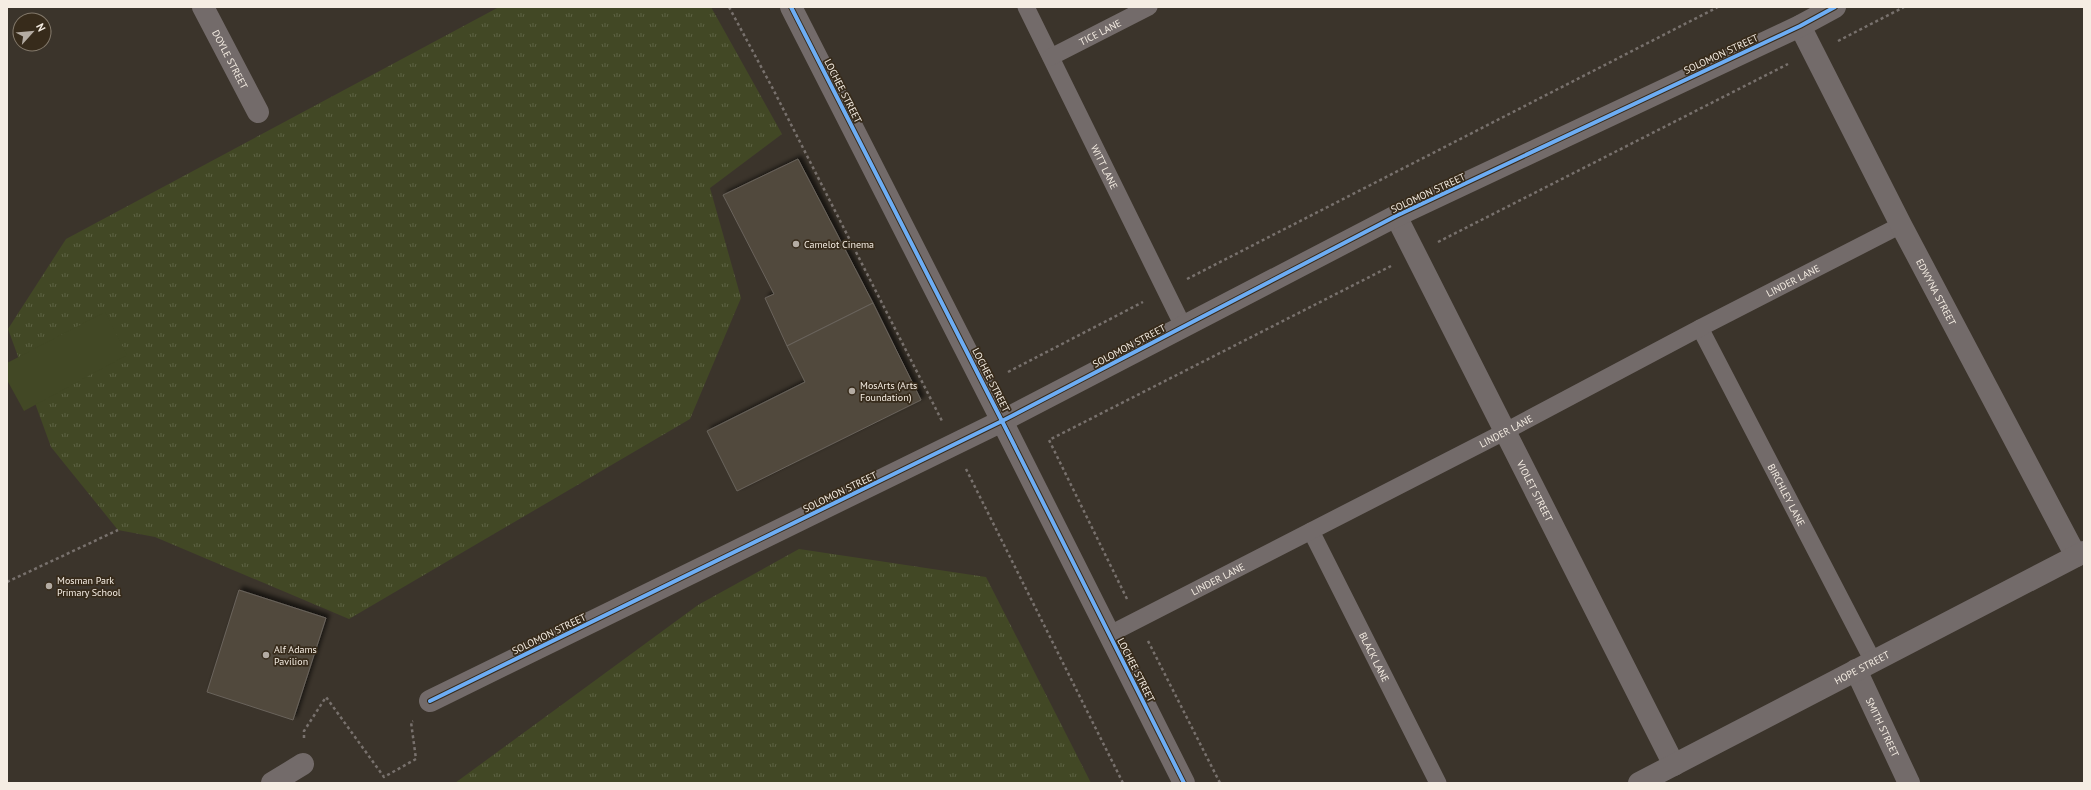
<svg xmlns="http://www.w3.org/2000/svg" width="2091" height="790" viewBox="0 0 2091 790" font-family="'PT Sans',sans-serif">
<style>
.grass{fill:url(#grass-tufts)}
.pitch{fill:#424825}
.building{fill:#51483d;stroke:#6a645c;filter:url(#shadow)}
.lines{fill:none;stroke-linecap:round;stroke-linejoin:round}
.path{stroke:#78716d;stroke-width:2.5;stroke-dasharray:3 3;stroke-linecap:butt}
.service{stroke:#736b6a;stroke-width:17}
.minor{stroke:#736b6a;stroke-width:22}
.cycleway-casing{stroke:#372b1b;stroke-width:6}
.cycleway{stroke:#6dadf4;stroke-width:4}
.poi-dot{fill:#b4aca3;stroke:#372b1b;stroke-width:1.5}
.labels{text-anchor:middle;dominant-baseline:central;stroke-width:3.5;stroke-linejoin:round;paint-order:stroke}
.street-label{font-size:10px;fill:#f5ede3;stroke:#372b1b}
.poi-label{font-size:10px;fill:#f5ede3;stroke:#372b1b;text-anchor:start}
</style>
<defs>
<pattern id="grass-tufts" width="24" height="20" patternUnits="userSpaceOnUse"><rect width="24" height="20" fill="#424825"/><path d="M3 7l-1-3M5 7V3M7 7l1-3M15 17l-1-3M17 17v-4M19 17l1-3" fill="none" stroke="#5e6344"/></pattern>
<filter id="shadow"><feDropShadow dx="3.5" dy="-3.5" stdDeviation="2" flood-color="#0009"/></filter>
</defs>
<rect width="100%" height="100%" fill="#3b342b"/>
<!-- grass -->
<g class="grass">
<path d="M 499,7 L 711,7 L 782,134 L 710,188 L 741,298 L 690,419 L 349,619 L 155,537 L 118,530 L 51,447 L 8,329 L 66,239 Z"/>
<path d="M 799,549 L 986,577 L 1091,783 L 455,783 L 698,605 Z"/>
</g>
<!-- pitch -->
<path class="pitch" d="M 105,312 L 127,355 L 24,411 L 7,380 L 7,363 Z"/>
<!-- building -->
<g class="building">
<path d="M 798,159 L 873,303 L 787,346 L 765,298 L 774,294 L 723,195 Z"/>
<path d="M 873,303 L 921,400 L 737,491 L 707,431 L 805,382 L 787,346 Z"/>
<path d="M 239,590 L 326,618 L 293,720 L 207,692 Z"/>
</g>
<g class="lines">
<!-- path -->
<g class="path">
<path d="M 729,7 L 773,89 L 942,421"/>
<path d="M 1838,41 L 1904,7"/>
<path d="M 1438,242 L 1788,64"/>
<path d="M 1187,279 L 1718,7"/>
<path d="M 1008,372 L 1143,302"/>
<path d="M 966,469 L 1123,783"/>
<path d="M 7,582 L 118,530"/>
<path d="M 1127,599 L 1049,440 L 1391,266"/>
<path d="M 1148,641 L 1220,783"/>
<path d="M 304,738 L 304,731 L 326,697 L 384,777 L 416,759 L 411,722 L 413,721"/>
</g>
<!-- service -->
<g class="service">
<path id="s1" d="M 1026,7 L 1183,326"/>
<path id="s2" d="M 1051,57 L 1149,7"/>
<path id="s3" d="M 1700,328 L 1873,661"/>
<path id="s4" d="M 1311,531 L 1438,783"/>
<path id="s5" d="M 1110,634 L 1506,431 L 1700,328 L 1901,225"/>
</g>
<!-- minor -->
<g class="minor">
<path id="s6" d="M 203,7 L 258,112"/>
<path d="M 791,7 L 1002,421 L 1184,783"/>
<path id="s7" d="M 1800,26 L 1901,225 L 2076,556"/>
<path id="s8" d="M 1396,216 L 1674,765"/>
<path id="s9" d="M 1856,670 L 1909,783"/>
<path d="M 430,701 L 1002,421 L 1396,216 L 1800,26 L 1835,7"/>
<path d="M 272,783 L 303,764"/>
<path id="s10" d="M 1639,783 L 2084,552"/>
</g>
<!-- cycleway casing -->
<g class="cycleway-casing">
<g id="cycleway">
<path d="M 791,7 L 1002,421 L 1184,783"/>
<path d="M 430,701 L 1002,421 L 1396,216 L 1800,26 L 1835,7"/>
</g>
</g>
<!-- cycleway -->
<use href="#cycleway" class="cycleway"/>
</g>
<!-- markers -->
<g class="poi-dot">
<circle cx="796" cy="244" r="4"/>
<circle cx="852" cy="391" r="4"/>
<circle cx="49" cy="586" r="4"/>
<circle cx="266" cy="655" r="4"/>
</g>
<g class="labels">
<!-- street labels -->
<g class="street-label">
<text stroke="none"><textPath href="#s2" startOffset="55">TICE LANE</textPath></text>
<text transform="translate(1721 54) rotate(-25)">SOLOMON STREET</text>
<text stroke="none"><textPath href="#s6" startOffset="59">DOYLE STREET</textPath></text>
<text transform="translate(843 91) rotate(63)">LOCHEE STREET</text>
<text stroke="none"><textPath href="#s1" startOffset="178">WITT LANE</textPath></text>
<text transform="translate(1428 193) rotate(-25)">SOLOMON STREET</text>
<text stroke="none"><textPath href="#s5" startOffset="769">LINDER LANE</textPath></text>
<text stroke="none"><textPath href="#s7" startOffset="299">EDWYNA STREET</textPath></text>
<text transform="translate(1129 346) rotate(-28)">SOLOMON STREET</text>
<text transform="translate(991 380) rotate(63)">LOCHEE STREET</text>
<text stroke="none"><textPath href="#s5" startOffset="445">LINDER LANE</textPath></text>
<text stroke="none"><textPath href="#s8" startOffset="308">VIOLET STREET</textPath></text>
<text transform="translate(840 492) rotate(-26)">SOLOMON STREET</text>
<text stroke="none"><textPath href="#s3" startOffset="188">BIRCHLEY LANE</textPath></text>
<text stroke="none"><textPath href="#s5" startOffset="121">LINDER LANE</textPath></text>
<text transform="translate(549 634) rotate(-26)">SOLOMON STREET</text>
<text stroke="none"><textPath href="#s4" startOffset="141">BLACK LANE</textPath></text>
<text stroke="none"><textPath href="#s10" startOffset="251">HOPE STREET</textPath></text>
<text transform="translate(1136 670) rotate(63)">LOCHEE STREET</text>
<text stroke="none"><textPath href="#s9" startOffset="63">SMITH STREET</textPath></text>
</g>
<!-- poi labels -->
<g class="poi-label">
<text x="804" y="244">Camelot Cinema</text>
<text x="860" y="385">MosArts (Arts<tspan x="860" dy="12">Foundation)</tspan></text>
<text x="57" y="580">Mosman Park<tspan x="57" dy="12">Primary School</tspan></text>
<text x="274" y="649">Alf Adams<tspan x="274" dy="12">Pavilion</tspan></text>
</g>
</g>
<!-- border -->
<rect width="2091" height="790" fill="none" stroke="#f5ede3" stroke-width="16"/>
<!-- north arrow -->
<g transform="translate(32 32) rotate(63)"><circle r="19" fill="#372b1b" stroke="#83796b"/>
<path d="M0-3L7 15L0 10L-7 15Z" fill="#b4aca3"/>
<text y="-6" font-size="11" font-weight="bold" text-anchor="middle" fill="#f5ede3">N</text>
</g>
</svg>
